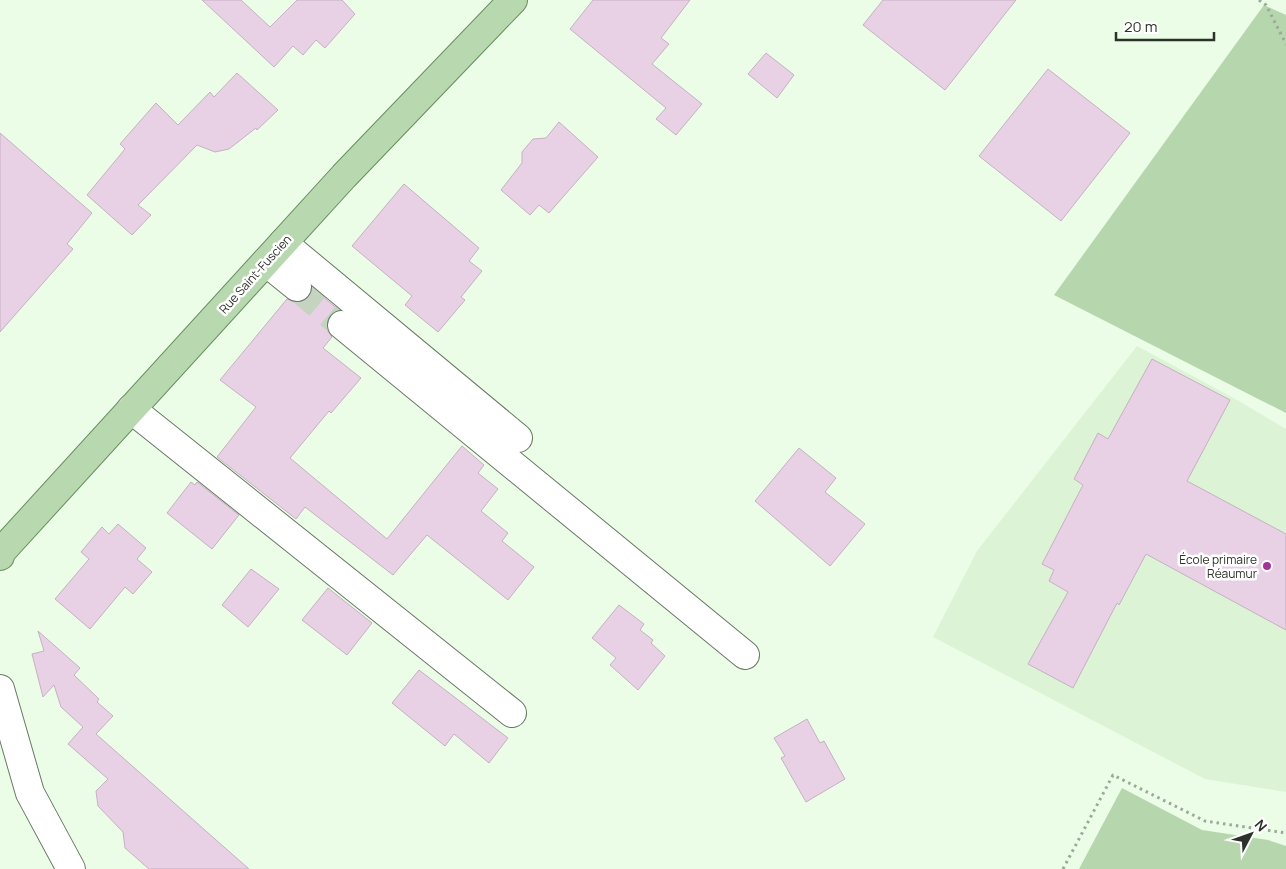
<svg xmlns="http://www.w3.org/2000/svg" width="1286" height="869" viewBox="0 0 1286 869" font-family="Manrope,sans-serif">
<style>
.built{fill:#dcf3d5}
.green{fill:#b6d6ad}
.building{fill:#e8d1e5;stroke:#c6b0c3}
.lines{fill:none;stroke-linecap:round;stroke-linejoin:round}
.minor-tunnel{stroke:#c5d4c0;stroke-width:28;stroke-dasharray:28 14;stroke-linecap:butt}
.minor-casing{stroke:#697965;stroke-width:30}
.major-casing{stroke:#678d5d;stroke-width:30}
.path{stroke:#9ba997;stroke-width:3;stroke-dasharray:2.5 4;stroke-linecap:butt}
.minor{stroke:#fff;stroke-width:28}
.major{stroke:#b8d8af;stroke-width:28}
.poi-dot{fill:#9f3698;stroke:#fff;stroke-width:2}
.labels{text-anchor:middle;dominant-baseline:central;stroke-width:5;stroke-linejoin:round;paint-order:stroke}
.street-label{font-size:12px;fill:#2b3229;stroke:#fff}
.poi-label{font-size:12px;fill:#2b3229;stroke:#fff;text-anchor:end}
</style>
<rect width="100%" height="100%" fill="#ebfde6"/>
<!-- built -->
<path class="built" d="M 1137,346 L 1239,401 L 1286,429 L 1286,792 L 1205,779 L 933,637 L 977,551 Z"/>
<!-- green -->
<g class="green">
<path d="M 1264,5 L 1286,15 L 1286,413 L 1054,295 Z"/>
<path d="M 1122,788 L 1202,830 L 1268,840 L 1286,846 L 1286,869 L 1079,869 Z"/>
</g>
<!-- building -->
<g class="building">
<path d="M 202,0 L 241,0 L 270,27 L 297,0 L 342,0 L 355,14 L 325,48 L 316,40 L 303,55 L 293,46 L 274,67 Z"/>
<path d="M 593,0 L 690,0 L 661,38 L 669,44 L 652,64 L 702,104 L 676,135 L 656,119 L 666,108 L 570,29 Z"/>
<path d="M 883,0 L 1016,0 L 945,90 L 863,25 Z"/>
<path d="M 766,53 L 794,75 L 777,98 L 748,74 Z"/>
<path d="M 1048,69 L 1130,133 L 1061,221 L 979,156 Z"/>
<path d="M 237,73 L 278,110 L 257,130 L 256,128 L 229,149 L 215,152 L 197,145 L 138,205 L 151,215 L 132,235 L 87,195 L 125,149 L 120,144 L 156,103 L 178,125 L 210,92 L 214,97 Z"/>
<path d="M 559,122 L 598,157 L 549,213 L 539,205 L 530,215 L 501,190 L 522,163 L 522,152 L 533,139 L 546,138 Z"/>
<path d="M 0,133 L 92,213 L 67,244 L 73,249 L 0,332 Z"/>
<path d="M 404,184 L 479,248 L 469,261 L 482,271 L 461,297 L 465,300 L 438,332 L 405,305 L 412,296 L 352,246 Z"/>
<path d="M 312,288 L 339,310 L 330,315 L 327,322 L 327,330 L 332,337 L 323,348 L 361,378 L 331,413 L 329,411 L 290,458 L 387,539 L 462,446 L 484,465 L 478,473 L 498,489 L 481,511 L 508,533 L 502,541 L 534,567 L 508,600 L 427,535 L 393,575 L 305,507 L 296,519 L 217,457 L 256,407 L 220,380 L 287,299 L 295,302 L 303,301 L 309,296 Z"/>
<path d="M 1152,359 L 1230,400 L 1187,481 L 1286,534 L 1286,630 L 1146,554 L 1119,605 L 1117,603 L 1073,688 L 1028,664 L 1068,592 L 1049,581 L 1054,570 L 1042,564 L 1083,485 L 1074,479 L 1098,433 L 1108,439 Z"/>
<path d="M 799,448 L 836,478 L 825,492 L 865,524 L 830,566 L 755,501 Z"/>
<path d="M 191,482 L 195,485 L 197,482 L 239,515 L 212,549 L 167,513 Z"/>
<path d="M 118,524 L 146,548 L 137,559 L 152,572 L 133,594 L 125,587 L 90,629 L 55,599 L 89,559 L 81,552 L 91,540 L 102,527 L 109,534 Z"/>
<path d="M 251,569 L 279,589 L 248,627 L 222,605 Z"/>
<path d="M 328,588 L 372,623 L 347,655 L 302,620 Z"/>
<path d="M 619,605 L 644,624 L 640,630 L 653,640 L 651,643 L 665,656 L 638,690 L 610,665 L 616,658 L 592,638 Z"/>
<path d="M 38,631 L 80,668 L 74,675 L 99,699 L 97,702 L 113,716 L 96,734 L 249,869 L 149,869 L 125,848 L 123,832 L 98,806 L 96,791 L 108,779 L 68,744 L 83,727 L 61,707 L 54,685 L 43,697 L 32,654 L 44,651 Z"/>
<path d="M 419,670 L 508,738 L 489,763 L 454,734 L 445,746 L 392,703 Z"/>
<path d="M 807,719 L 820,743 L 824,741 L 845,779 L 806,802 L 781,758 L 785,756 L 774,738 Z"/>
</g>
<g class="lines">
<!-- minor-tunnel -->
<path class="minor-tunnel" d="M 297,287 L 342,325"/>
<!-- minor casing -->
<g class="minor-casing">
<g id="minor">
<path d="M 283,243 L 518,438"/>
<path d="M 266,262 L 297,287"/>
<path d="M 342,325 L 745,655"/>
<path d="M 131,409 L 512,713"/>
<path d="M 0,689 L 30,793 L 71,869"/>
</g>
</g>
<!-- major casing -->
<g class="major-casing">
<path id="major" d="M 0,556 L 1,552 L 344,176 L 513,0"/>
</g>
<!-- path -->
<g class="path">
<path d="M 1259,0 L 1266,5 L 1286,44"/>
<path d="M 1063,869 L 1113,775 L 1205,821 L 1286,833"/>
</g>
<!-- minor -->
<use href="#minor" class="minor"/>
<!-- major -->
<use href="#major" class="major"/>
</g>
<!-- markers -->
<circle class="poi-dot" cx="1267" cy="566" r="5"/>
<g class="labels">
<!-- street labels -->
<g class="street-label">
<text transform="translate(255 274) rotate(-48)">Rue Saint-Fuscien</text>
</g>
<!-- poi labels -->
<g class="poi-label">
<text x="1257" y="559">École primaire<tspan x="1257" dy="14">Réaumur</tspan></text>
</g>
</g>
<!-- north arrow -->
<g transform="translate(1251 834) rotate(49)" stroke="#ffffff" stroke-width="4" paint-order="stroke">
<path d="M0-4L9 19L0 12L-9 19Z" fill="#2b3229"/>
<text y="-8" font-size="14" font-weight="bold" text-anchor="middle" fill="#2b3229">N</text>
</g>
<!-- scale -->
<path d="M1116 32v8h98v-8" fill="none" stroke="#2b3229" stroke-width="2.5"/>
<text x="1124" y="32" font-size="15" fill="#2b3229" stroke="#ffffff" stroke-width="4" paint-order="stroke">20 m</text>
</svg>
